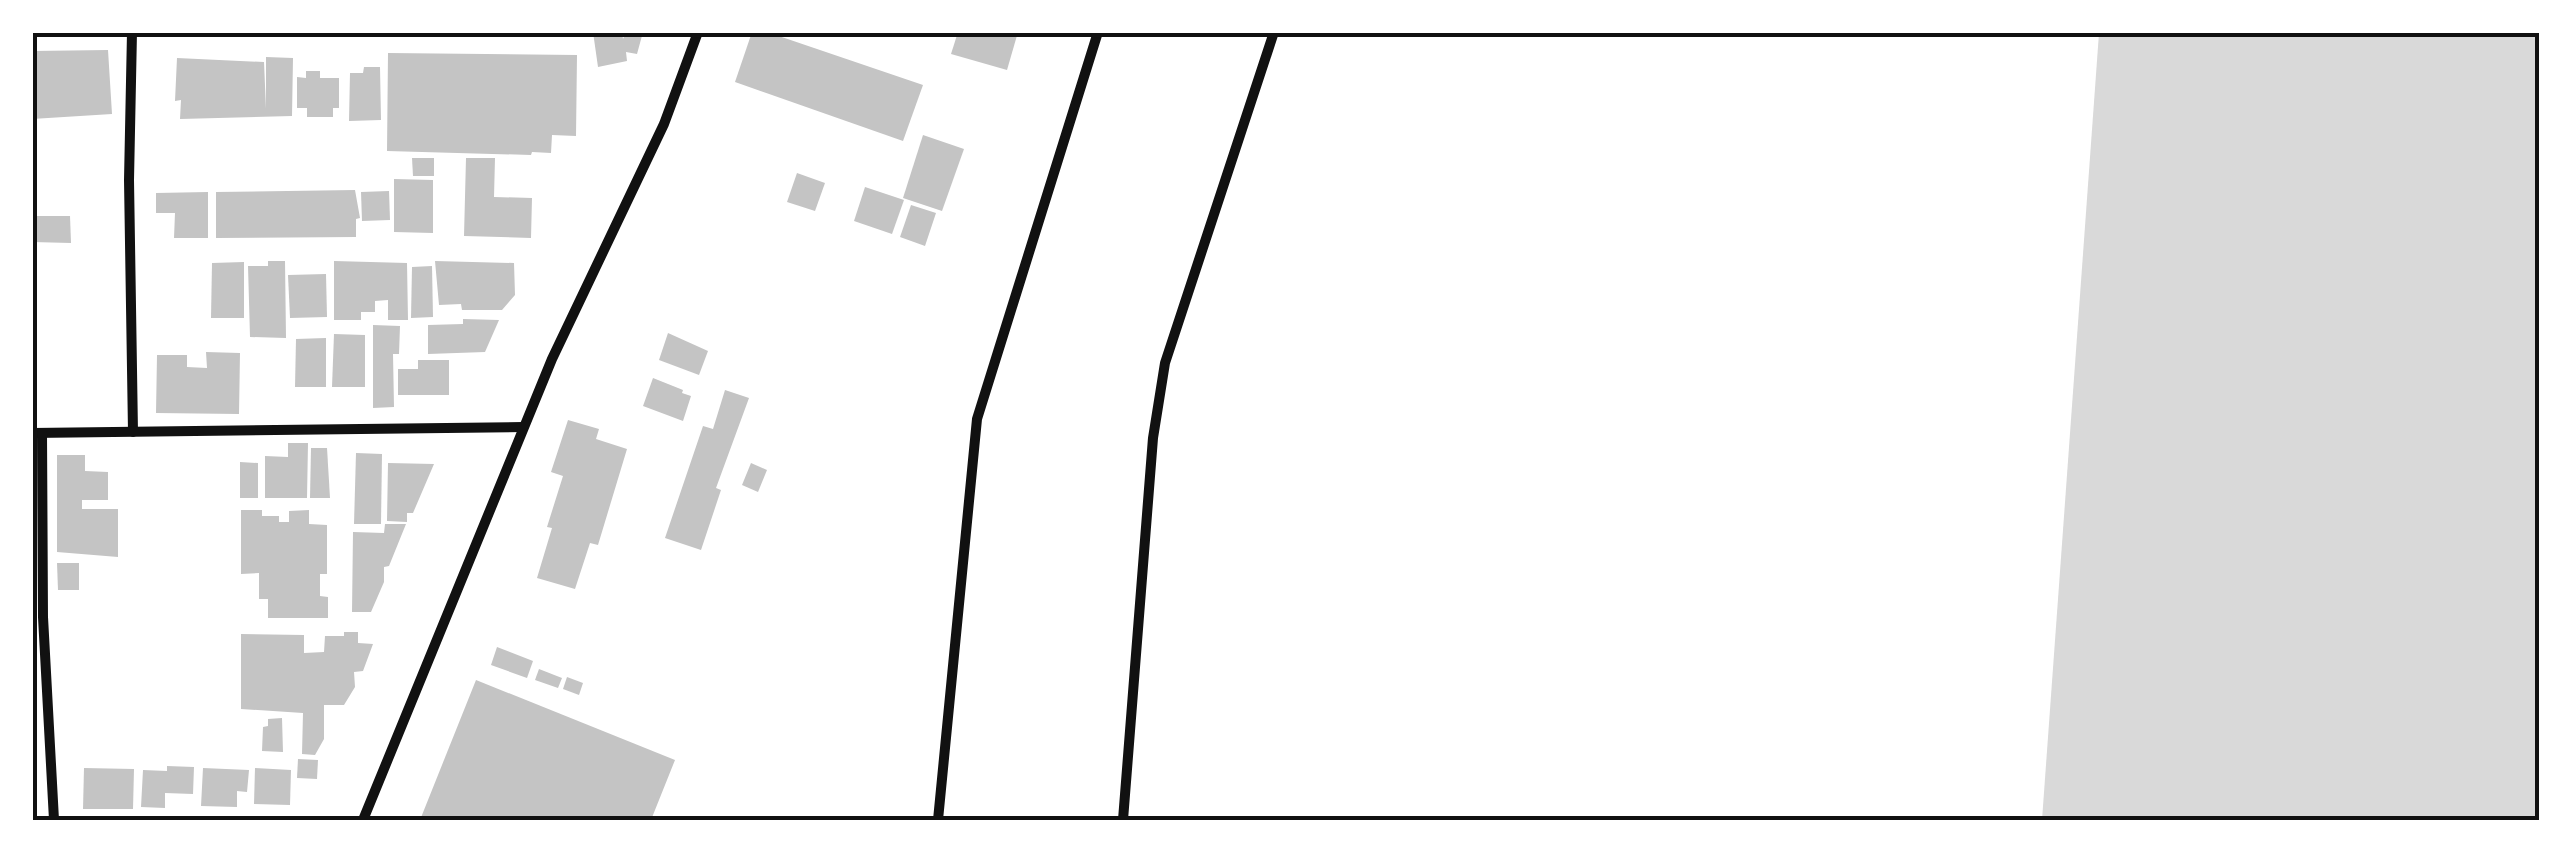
<svg xmlns="http://www.w3.org/2000/svg" width="2572" height="853" viewBox="0 0 2572 853" font-family="Signika,sans-serif">
<style>
.water{fill:#d9d9d9}
.building{fill:#c4c4c4}
.lines{fill:none;stroke-linecap:round;stroke-linejoin:round}
.minor{stroke:#111;stroke-width:10}
.neatline{fill:none;stroke:#111;stroke-width:4}
</style>
<rect width="100%" height="100%" fill="#fff"/>
<!-- water -->
<path class="water" d="M 2099,33 L 2539,33 L 2539,820 L 2042,820 Z"/>
<!-- building -->
<g class="building">
<rect x="325" y="32" width="50" height="5"/>
<path d="M 593,32 L 622,32 L 623,39 L 626,32 L 643,32 L 637,54 L 626,52 L 627,61 L 598,67 Z"/>
<path d="M 752,32 L 767,32 L 923,85 L 903,141 L 735,82 Z"/>
<path d="M 958,32 L 1018,32 L 1007,70 L 951,54 Z"/>
<path d="M 108,50 L 112,114 L 32,119 L 32,51 Z"/>
<path d="M 388,53 L 577,55 L 576,136 L 552,135 L 551,153 L 532,152 L 531,155 L 387,151 Z"/>
<path d="M 266,57 L 293,58 L 292,116 L 180,119 L 181,100 L 175,101 L 177,58 L 264,62 L 266,109 Z"/>
<path d="M 364,67 L 380,67 L 381,120 L 349,121 L 350,73 L 363,73 Z"/>
<path d="M 306,71 L 320,71 L 320,78 L 339,78 L 339,108 L 333,108 L 333,117 L 307,117 L 307,108 L 297,108 L 297,77 L 306,78 Z"/>
<path d="M 923,135 L 964,149 L 942,211 L 903,198 Z"/>
<path d="M 412,158 L 434,158 L 434,176 L 413,176 Z"/>
<path d="M 466,158 L 495,158 L 494,197 L 532,198 L 531,238 L 464,236 Z"/>
<path d="M 797,173 L 825,183 L 815,211 L 787,202 Z"/>
<path d="M 394,179 L 433,180 L 433,233 L 394,232 Z"/>
<path d="M 865,187 L 904,200 L 892,234 L 854,221 Z"/>
<path d="M 355,190 L 360,218 L 356,219 L 356,237 L 216,238 L 216,192 Z"/>
<path d="M 389,191 L 390,220 L 362,221 L 361,192 Z"/>
<path d="M 208,192 L 208,238 L 174,238 L 175,213 L 156,213 L 156,193 Z"/>
<path d="M 911,205 L 936,213 L 925,246 L 900,237 Z"/>
<path d="M 32,216 L 70,216 L 71,243 L 32,242 Z"/>
<path d="M 268,261 L 285,261 L 286,338 L 250,337 L 248,266 L 268,266 Z"/>
<path d="M 334,261 L 407,263 L 408,320 L 388,320 L 388,300 L 375,301 L 375,312 L 361,312 L 361,320 L 334,320 Z"/>
<path d="M 435,261 L 514,263 L 515,295 L 502,310 L 462,310 L 461,304 L 439,305 Z"/>
<path d="M 244,262 L 244,318 L 211,318 L 212,263 Z"/>
<path d="M 432,266 L 433,317 L 411,318 L 412,267 Z"/>
<path d="M 326,274 L 327,317 L 290,318 L 288,275 Z"/>
<path d="M 463,319 L 499,320 L 485,352 L 428,354 L 428,325 L 463,324 Z"/>
<path d="M 373,325 L 400,326 L 399,354 L 393,354 L 394,407 L 373,408 Z"/>
<path d="M 668,333 L 708,351 L 699,375 L 659,360 Z"/>
<path d="M 334,334 L 365,335 L 365,387 L 332,387 Z"/>
<path d="M 326,338 L 326,387 L 295,387 L 296,339 Z"/>
<path d="M 206,352 L 240,353 L 239,414 L 156,413 L 157,355 L 187,355 L 187,367 L 207,368 Z"/>
<path d="M 418,360 L 449,360 L 449,395 L 398,395 L 398,369 L 418,369 Z"/>
<path d="M 653,378 L 683,390 L 682,393 L 691,396 L 683,421 L 643,406 Z"/>
<path d="M 725,390 L 749,398 L 716,488 L 721,490 L 701,550 L 665,538 L 703,426 L 713,429 Z"/>
<path d="M 568,420 L 599,429 L 596,439 L 627,449 L 598,545 L 590,543 L 575,589 L 537,578 L 552,528 L 547,527 L 563,476 L 551,472 Z"/>
<path d="M 288,443 L 308,443 L 307,498 L 265,498 L 265,456 L 288,457 Z"/>
<path d="M 311,448 L 327,448 L 330,498 L 310,498 Z"/>
<path d="M 356,453 L 382,454 L 381,524 L 354,524 Z"/>
<path d="M 57,455 L 85,455 L 85,471 L 108,472 L 108,500 L 82,500 L 82,509 L 118,509 L 118,557 L 57,552 Z"/>
<path d="M 240,462 L 258,463 L 258,498 L 240,498 Z"/>
<path d="M 388,463 L 434,464 L 413,513 L 407,513 L 407,522 L 387,521 Z"/>
<path d="M 751,463 L 767,470 L 758,492 L 742,485 Z"/>
<path d="M 241,510 L 262,510 L 262,516 L 279,516 L 279,522 L 289,522 L 289,511 L 309,510 L 309,524 L 327,525 L 327,574 L 320,574 L 320,596 L 328,597 L 328,618 L 268,618 L 268,599 L 259,599 L 259,573 L 241,574 Z"/>
<path d="M 385,524 L 406,524 L 389,566 L 384,567 L 384,582 L 371,612 L 352,612 L 353,532 L 384,533 Z"/>
<path d="M 57,563 L 79,563 L 79,590 L 58,590 Z"/>
<path d="M 344,632 L 358,632 L 358,643 L 373,644 L 363,671 L 354,672 L 355,687 L 344,705 L 324,705 L 324,739 L 315,755 L 302,754 L 303,713 L 241,709 L 241,634 L 304,635 L 304,653 L 324,652 L 325,636 L 344,636 Z"/>
<rect x="32" y="644" width="5" height="47"/>
<path d="M 497,647 L 533,661 L 527,678 L 491,665 Z"/>
<path d="M 539,669 L 562,678 L 558,688 L 535,680 Z"/>
<path d="M 567,677 L 583,683 L 579,695 L 563,689 Z"/>
<path d="M 476,680 L 675,760 L 651,820 L 420,820 Z"/>
<path d="M 282,718 L 283,752 L 262,751 L 263,727 L 268,726 L 268,719 Z"/>
<path d="M 298,759 L 318,760 L 317,779 L 297,778 Z"/>
<path d="M 167,766 L 194,767 L 193,794 L 165,793 L 165,808 L 141,807 L 143,770 L 167,771 Z"/>
<path d="M 84,768 L 134,769 L 133,809 L 83,809 Z"/>
<path d="M 203,768 L 249,770 L 247,792 L 237,791 L 237,807 L 201,806 Z"/>
<path d="M 255,768 L 291,770 L 290,805 L 254,804 Z"/>
</g>
<g class="lines">
<!-- minor -->
<g class="minor">
<path d="M 132,32 L 129,180 L 133,432"/>
<path d="M 32,433 L 523,427"/>
<path d="M 42,433 L 43,617 L 54,820"/>
<path d="M 363,820 L 552,359 L 664,124 L 698,32"/>
<path d="M 938,820 L 977,419 L 1098,32"/>
<path d="M 1123,820 L 1153,438 L 1165,363 L 1274,32"/>
</g>
</g>
<!-- border -->
<rect width="2572" height="853" fill="none" stroke="#ffffff" stroke-width="70"/>
<rect x="35" y="35" width="2502" height="783" class="neatline"/>
</svg>
